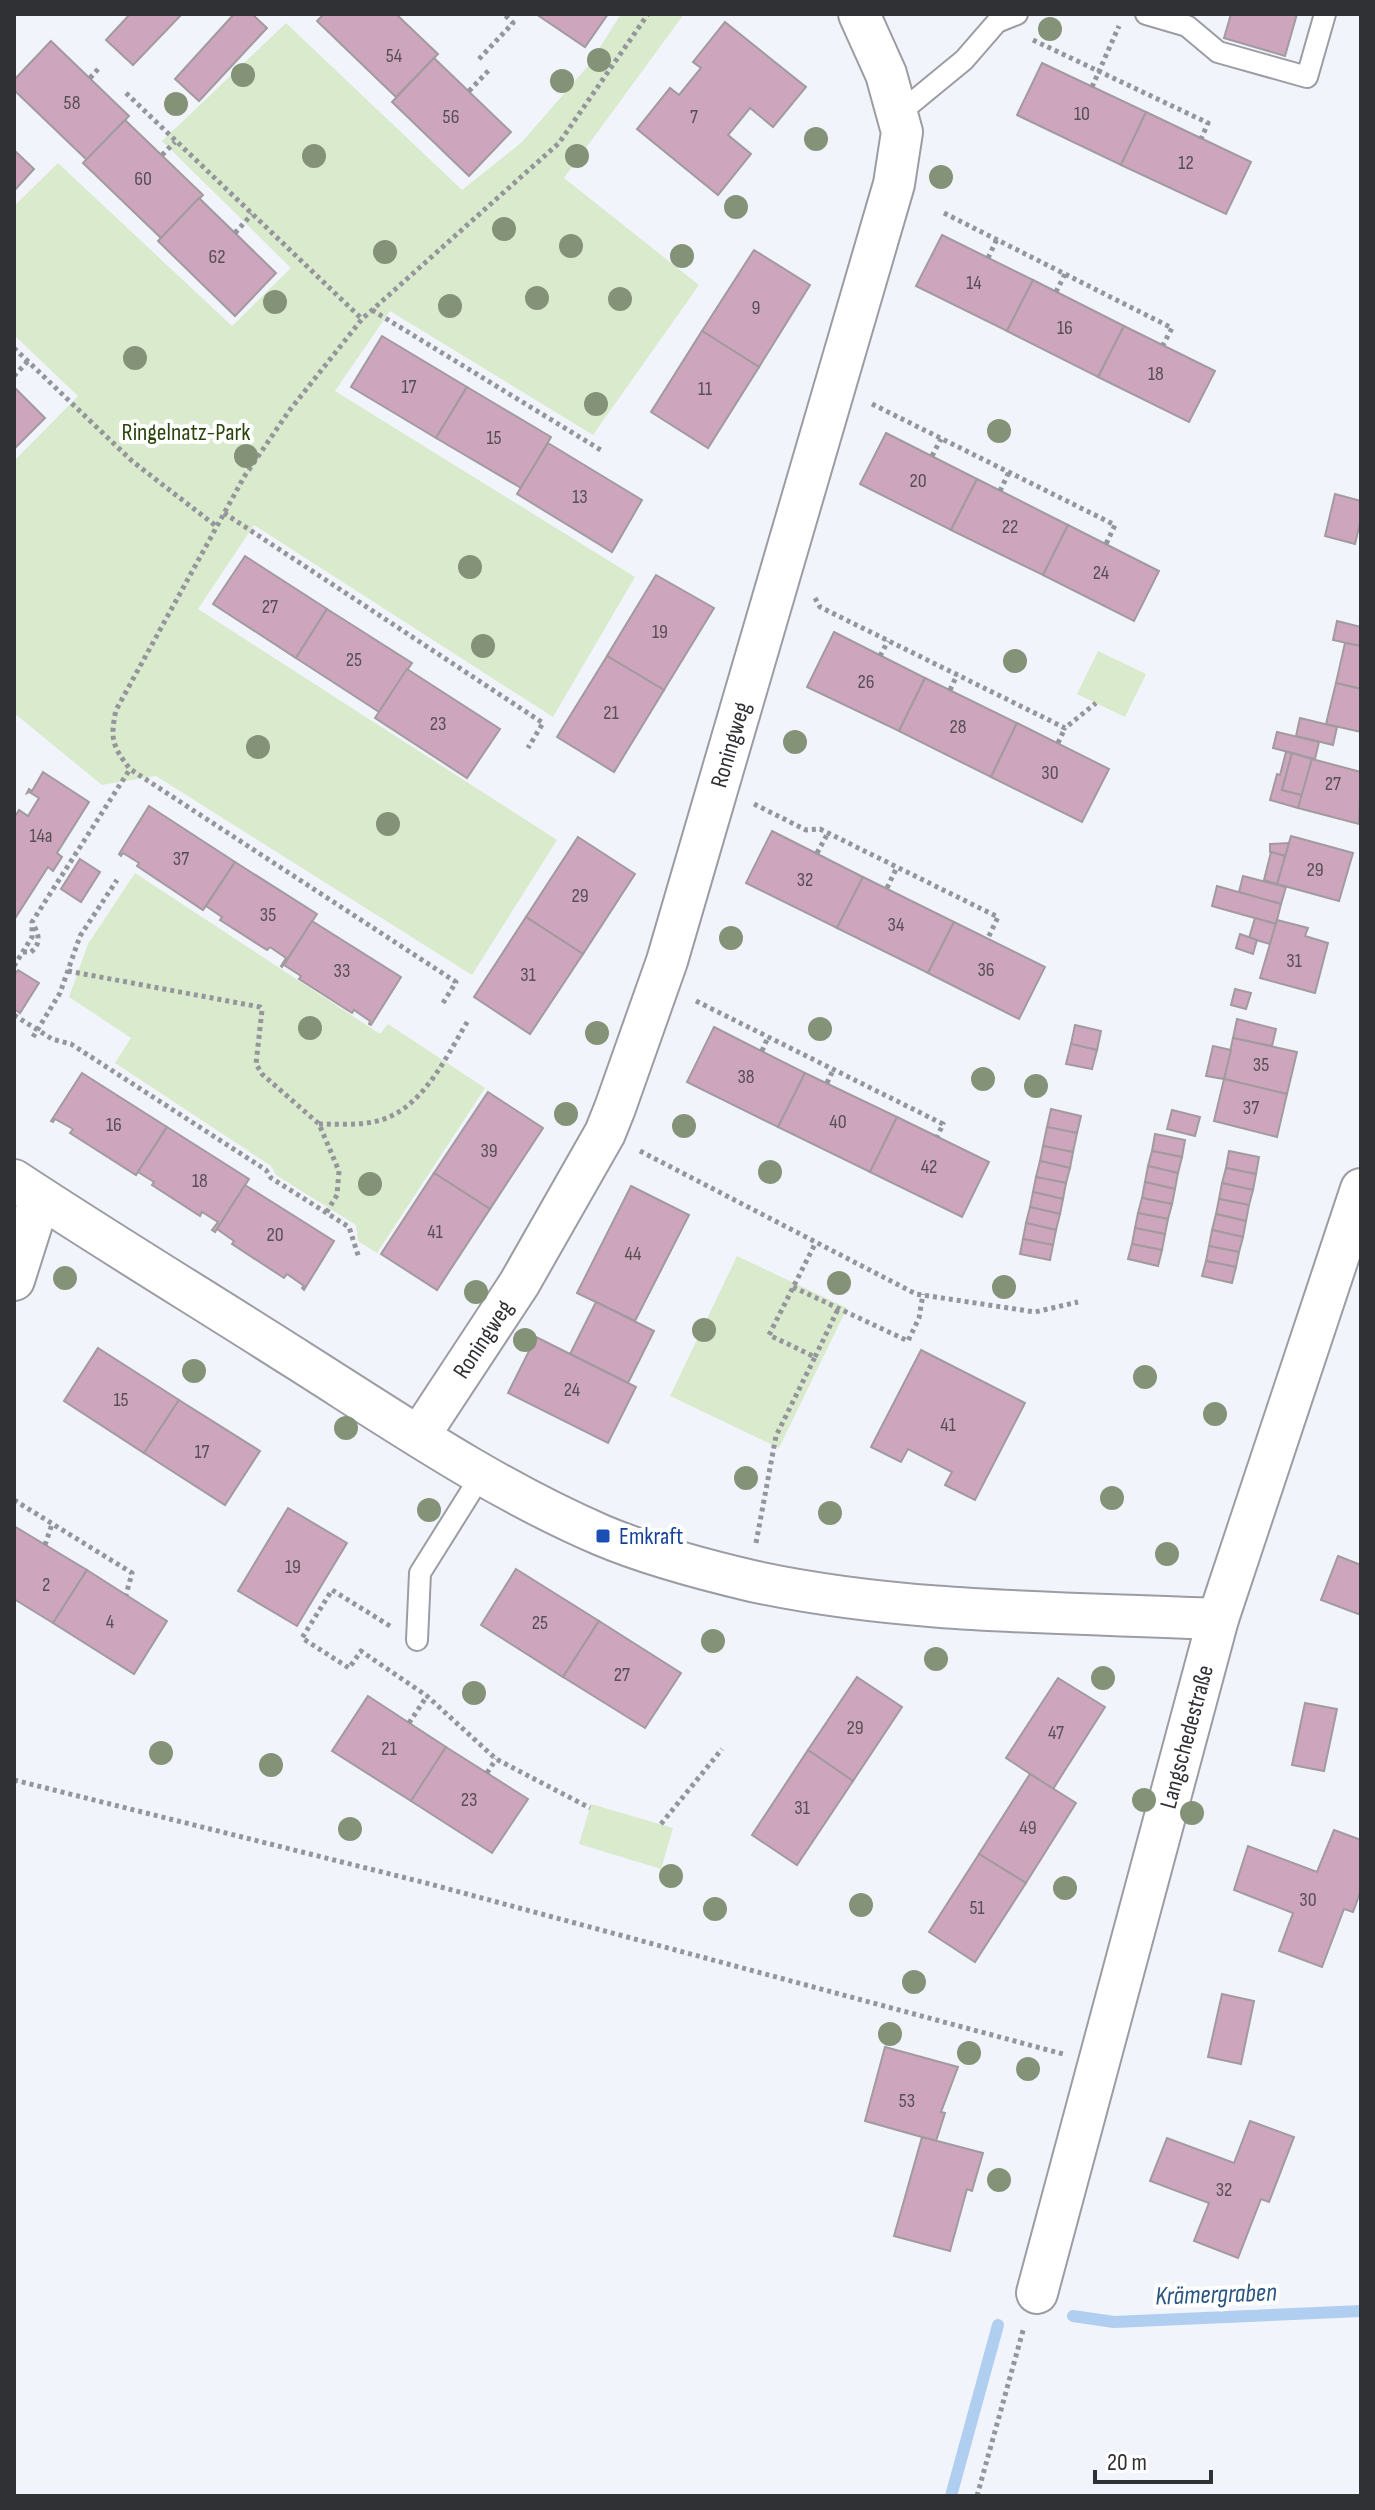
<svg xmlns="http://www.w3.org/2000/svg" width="1375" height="2510" viewBox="0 0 1375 2510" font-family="'Sofia Sans Condensed',sans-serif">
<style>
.green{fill:#d9eacd}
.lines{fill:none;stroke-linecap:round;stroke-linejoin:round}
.stream{stroke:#b0ceef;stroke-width:12}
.building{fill:#cda6be;stroke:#a29a9f;stroke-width:2}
.lane-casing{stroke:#9b9ca4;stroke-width:24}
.street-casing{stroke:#9b9ca4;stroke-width:44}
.path{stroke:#95969c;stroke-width:5;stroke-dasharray:4 4;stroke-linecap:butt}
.lane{stroke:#fff;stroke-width:20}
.street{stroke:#fff;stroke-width:40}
.tree{fill:#849378}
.transit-dot{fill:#1a4fb4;stroke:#fff;stroke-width:3}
.labels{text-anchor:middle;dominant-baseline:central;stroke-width:8;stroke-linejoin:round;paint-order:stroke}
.number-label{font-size:20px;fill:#574e56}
.park-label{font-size:24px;fill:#2a440c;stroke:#fff}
.street-label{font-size:24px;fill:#303134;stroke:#fff}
.transit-label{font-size:24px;fill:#164399;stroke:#fff;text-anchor:start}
.water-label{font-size:26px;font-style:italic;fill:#2a5580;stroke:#fff}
</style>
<rect width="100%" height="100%" fill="#f2f4fc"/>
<!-- green -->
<g class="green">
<path d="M 621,14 L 684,14 L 564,178 L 699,285 L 593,435 L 390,311 L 335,391 L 635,577 L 553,717 L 254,525 L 198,609 L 557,840 L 472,975 L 156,776 L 102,785 L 14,713 L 14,461 L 78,396 L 14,335 L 14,206 L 58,163 L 232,326 L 291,268 L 162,141 L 286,23 L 462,190 L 521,143 L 588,66 Z"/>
<path d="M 1098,651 L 1146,674 L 1125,717 L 1077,694 Z"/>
<path d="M 135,873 L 380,1034 L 388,1024 L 485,1088 L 377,1253 L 358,1241 L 356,1225 L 276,1175 L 271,1166 L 115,1063 L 131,1038 L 69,997 L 88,944 Z"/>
<path d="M 737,1256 L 847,1308 L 779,1448 L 670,1396 Z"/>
<path d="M 591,1804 L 673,1828 L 661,1869 L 579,1844 Z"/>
</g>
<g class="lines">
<!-- stream -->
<g class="stream">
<path d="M 1073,2316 L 1114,2322 L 1361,2311"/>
<path d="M 951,2496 L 998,2325"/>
</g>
</g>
<!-- building -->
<g class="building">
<path d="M 130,14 L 182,14 L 133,65 L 106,40 Z"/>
<path d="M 234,14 L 252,14 L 267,28 L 199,101 L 175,79 Z"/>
<path d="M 324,14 L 396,14 L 438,54 L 396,97 L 317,21 Z"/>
<path d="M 536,14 L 608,14 L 585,47 Z"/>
<path d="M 1231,14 L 1297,14 L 1285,56 L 1224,38 Z"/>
<path d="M 725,22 L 806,87 L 773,127 L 750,108 L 728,135 L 751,154 L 718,195 L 637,129 L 670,88 L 679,95 L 701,68 L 693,62 Z"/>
<path d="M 51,41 L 129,116 L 87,160 L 14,90 L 14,80 Z"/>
<path d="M 434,58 L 511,132 L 469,176 L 392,102 Z"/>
<path d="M 1042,63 L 1146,112 L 1121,165 L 1017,115 Z"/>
<path d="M 1146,112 L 1251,162 L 1226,214 L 1121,165 Z"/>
<path d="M 125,120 L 203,195 L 161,238 L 83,163 Z"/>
<path d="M 14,150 L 34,169 L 14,191 Z"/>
<path d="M 199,198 L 276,273 L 235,316 L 158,241 Z"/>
<path d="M 942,235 L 1033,280 L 1007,331 L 916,286 Z"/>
<path d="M 754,250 L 810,285 L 759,367 L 702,331 Z"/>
<path d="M 1033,280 L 1124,326 L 1098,377 L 1007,331 Z"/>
<path d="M 1124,326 L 1215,371 L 1189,422 L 1098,377 Z"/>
<path d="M 702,331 L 759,367 L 708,448 L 651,412 Z"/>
<path d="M 382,336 L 467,387 L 436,438 L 351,387 Z"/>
<path d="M 14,387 L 45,418 L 14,449 Z"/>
<path d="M 467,387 L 551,437 L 521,488 L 436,438 Z"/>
<path d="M 886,433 L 977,479 L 951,530 L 860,484 Z"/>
<path d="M 548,443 L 642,500 L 612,552 L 517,494 Z"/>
<path d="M 977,479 L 1068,525 L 1043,575 L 951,530 Z"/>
<path d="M 1335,494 L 1361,501 L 1361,519 L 1355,544 L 1325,536 Z"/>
<path d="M 1068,525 L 1159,571 L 1134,621 L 1043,575 Z"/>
<path d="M 245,556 L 327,609 L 296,658 L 213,604 Z"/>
<path d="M 656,575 L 714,608 L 664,690 L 607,656 Z"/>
<path d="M 327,609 L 412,663 L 379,712 L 296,658 Z"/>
<path d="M 1337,621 L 1361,627 L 1361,646 L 1333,640 Z"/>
<path d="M 834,632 L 925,678 L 899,731 L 807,687 Z"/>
<path d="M 1345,643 L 1361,646 L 1361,689 L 1336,683 Z"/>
<path d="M 607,656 L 664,690 L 614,772 L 557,737 Z"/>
<path d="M 407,669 L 500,729 L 467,778 L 375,718 Z"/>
<path d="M 925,678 L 1017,723 L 991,777 L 899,731 Z"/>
<path d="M 1336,683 L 1361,689 L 1361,732 L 1326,724 Z"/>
<path d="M 1300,718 L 1337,727 L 1333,745 L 1296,736 Z"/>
<path d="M 1017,723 L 1109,769 L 1082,822 L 991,777 Z"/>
<path d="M 1277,732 L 1319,742 L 1315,759 L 1273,748 Z"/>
<path d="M 1286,752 L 1292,753 L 1282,790 L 1302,795 L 1298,808 L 1270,800 L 1277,774 L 1280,775 Z"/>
<path d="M 1292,753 L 1312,759 L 1302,795 L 1282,790 Z"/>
<path d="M 1312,759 L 1361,772 L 1359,824 L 1298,808 Z"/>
<path d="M 43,772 L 89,802 L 57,853 L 62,857 L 53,871 L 48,867 L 14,920 L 14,818 L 19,810 L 28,816 L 39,798 L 29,792 L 27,793 L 29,789 L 32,791 Z"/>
<path d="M 149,806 L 235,862 L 203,910 L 137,866 L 139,863 L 123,853 L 121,856 L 119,854 Z"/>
<path d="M 772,831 L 863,877 L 837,928 L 746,883 Z"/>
<path d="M 1291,836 L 1353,853 L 1339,901 L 1277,884 Z"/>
<path d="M 578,837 L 635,874 L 583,954 L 526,917 Z"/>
<path d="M 1289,843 L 1285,856 L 1270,852 L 1270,844 Z"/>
<path d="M 1271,852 L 1285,856 L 1277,884 L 1264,880 Z"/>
<path d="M 80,859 L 100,872 L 81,902 L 61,889 Z"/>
<path d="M 235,862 L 317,914 L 282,967 L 281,966 L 286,958 L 270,947 L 267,950 L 220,920 L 222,917 L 206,906 Z"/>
<path d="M 1243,876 L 1286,887 L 1281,904 L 1239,892 Z"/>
<path d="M 863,877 L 954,922 L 928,973 L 837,928 Z"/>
<path d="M 1217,886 L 1281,904 L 1276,924 L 1212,906 Z"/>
<path d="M 526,917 L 583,954 L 530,1034 L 474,997 Z"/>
<path d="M 1255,918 L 1276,924 L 1270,944 L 1249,938 Z"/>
<path d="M 1277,920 L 1308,928 L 1305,936 L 1328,943 L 1315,993 L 1260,978 Z"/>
<path d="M 312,921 L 401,977 L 371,1025 L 369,1024 L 370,1021 L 354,1010 L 352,1013 L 299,979 L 301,976 L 284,965 Z"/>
<path d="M 954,922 L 1045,967 L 1019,1019 L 928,973 Z"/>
<path d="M 1240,934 L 1257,940 L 1253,954 L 1236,948 Z"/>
<path d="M 18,970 L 39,983 L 20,1013 L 14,1009 L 14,976 Z"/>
<path d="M 1235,989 L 1251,993 L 1246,1009 L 1231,1005 Z"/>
<path d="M 1237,1019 L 1276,1029 L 1272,1046 L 1233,1038 Z"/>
<path d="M 1075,1025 L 1101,1031 L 1097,1050 L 1071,1044 Z"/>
<path d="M 714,1027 L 805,1073 L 778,1127 L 687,1082 Z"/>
<path d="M 1233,1038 L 1297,1052 L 1287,1094 L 1224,1079 Z"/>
<path d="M 1071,1044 L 1097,1050 L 1092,1069 L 1066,1064 Z"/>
<path d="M 1213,1046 L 1231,1050 L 1224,1079 L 1206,1076 Z"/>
<path d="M 82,1073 L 167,1127 L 136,1175 L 70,1133 L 73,1129 L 55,1119 L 53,1122 L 51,1121 Z"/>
<path d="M 805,1073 L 897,1117 L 870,1172 L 778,1127 Z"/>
<path d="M 1224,1079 L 1287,1094 L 1277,1137 L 1214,1121 Z"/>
<path d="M 488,1092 L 543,1128 L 490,1209 L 434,1173 Z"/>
<path d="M 1051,1109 L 1081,1116 L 1077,1133 L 1047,1127 Z"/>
<path d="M 1172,1110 L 1200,1117 L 1195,1136 L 1167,1129 Z"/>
<path d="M 897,1117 L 989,1162 L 962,1217 L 870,1172 Z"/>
<path d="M 167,1127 L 249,1179 L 215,1232 L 212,1230 L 218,1222 L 202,1212 L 200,1216 L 152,1185 L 154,1182 L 138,1172 Z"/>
<path d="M 1047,1127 L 1077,1133 L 1073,1152 L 1043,1146 Z"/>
<path d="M 1155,1134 L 1185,1140 L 1182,1157 L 1152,1151 Z"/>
<path d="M 1043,1146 L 1073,1152 L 1070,1168 L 1040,1161 Z"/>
<path d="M 1152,1151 L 1182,1157 L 1178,1173 L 1148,1166 Z"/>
<path d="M 1229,1151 L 1259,1157 L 1256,1174 L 1226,1168 Z"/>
<path d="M 1040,1161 L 1070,1168 L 1066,1183 L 1036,1177 Z"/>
<path d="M 1148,1166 L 1178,1173 L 1175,1189 L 1145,1182 Z"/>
<path d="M 1226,1168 L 1256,1174 L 1253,1190 L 1222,1183 Z"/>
<path d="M 434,1173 L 490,1209 L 437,1290 L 381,1254 Z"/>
<path d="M 1036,1177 L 1066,1183 L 1063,1199 L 1033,1192 Z"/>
<path d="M 1145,1182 L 1175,1189 L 1172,1204 L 1142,1198 Z"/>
<path d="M 1222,1183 L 1253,1190 L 1249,1205 L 1219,1199 Z"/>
<path d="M 245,1185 L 334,1241 L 304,1290 L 302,1288 L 304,1286 L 287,1274 L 284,1278 L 232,1244 L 234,1241 L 217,1229 Z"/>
<path d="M 631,1186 L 689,1215 L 635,1321 L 577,1293 Z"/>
<path d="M 1033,1192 L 1063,1199 L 1060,1214 L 1030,1207 Z"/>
<path d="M 1142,1198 L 1172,1204 L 1168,1219 L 1138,1213 Z"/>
<path d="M 1219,1199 L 1249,1205 L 1246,1221 L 1216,1214 Z"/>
<path d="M 1030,1207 L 1060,1214 L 1056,1230 L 1026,1223 Z"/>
<path d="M 1138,1213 L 1168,1219 L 1165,1234 L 1135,1228 Z"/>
<path d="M 1216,1214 L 1246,1221 L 1243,1237 L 1212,1230 Z"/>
<path d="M 1026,1223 L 1056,1230 L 1053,1245 L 1023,1239 Z"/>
<path d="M 1135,1228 L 1165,1234 L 1162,1250 L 1132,1244 Z"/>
<path d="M 1212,1230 L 1243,1237 L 1239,1252 L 1209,1246 Z"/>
<path d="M 1023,1239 L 1053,1245 L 1050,1260 L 1020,1254 Z"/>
<path d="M 1132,1244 L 1162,1250 L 1158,1266 L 1128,1259 Z"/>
<path d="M 1209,1246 L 1239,1252 L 1236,1267 L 1206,1261 Z"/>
<path d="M 1206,1261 L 1236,1267 L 1232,1283 L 1202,1276 Z"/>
<path d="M 596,1302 L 654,1331 L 628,1383 L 570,1354 Z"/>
<path d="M 536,1337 L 636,1387 L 608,1443 L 508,1393 Z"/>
<path d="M 98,1348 L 179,1400 L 144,1453 L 64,1401 Z"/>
<path d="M 921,1350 L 1025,1403 L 975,1500 L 945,1485 L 952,1472 L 908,1449 L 901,1462 L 871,1447 Z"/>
<path d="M 179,1400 L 260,1451 L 225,1505 L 144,1453 Z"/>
<path d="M 288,1508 L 347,1543 L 297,1626 L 238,1591 Z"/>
<path d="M 14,1526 L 87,1570 L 53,1623 L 14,1599 Z"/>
<path d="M 1338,1556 L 1361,1565 L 1361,1615 L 1321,1600 Z"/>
<path d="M 516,1569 L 599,1621 L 563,1677 L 481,1625 Z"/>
<path d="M 87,1570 L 167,1621 L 134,1674 L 53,1623 Z"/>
<path d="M 599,1621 L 681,1673 L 645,1728 L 563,1677 Z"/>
<path d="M 857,1677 L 902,1707 L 853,1781 L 808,1750 Z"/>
<path d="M 1058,1678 L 1105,1707 L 1053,1789 L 1006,1758 Z"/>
<path d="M 368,1696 L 446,1747 L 411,1801 L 332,1751 Z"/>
<path d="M 1305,1703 L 1337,1709 L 1324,1771 L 1292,1765 Z"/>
<path d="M 446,1747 L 528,1799 L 492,1853 L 411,1801 Z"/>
<path d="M 808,1750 L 853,1781 L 797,1865 L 752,1835 Z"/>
<path d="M 1030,1774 L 1076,1803 L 1026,1883 L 979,1854 Z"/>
<path d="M 1334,1830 L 1361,1840 L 1361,1890 L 1353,1912 L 1344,1909 L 1322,1967 L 1279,1951 L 1293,1913 L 1234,1890 L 1248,1846 L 1317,1872 Z"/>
<path d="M 979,1854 L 1026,1883 L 975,1962 L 929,1932 Z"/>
<path d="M 1222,1994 L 1254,2001 L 1241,2064 L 1208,2057 Z"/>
<path d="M 885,2047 L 958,2067 L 941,2112 L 945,2113 L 936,2141 L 865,2121 Z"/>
<path d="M 1250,2121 L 1294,2137 L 1269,2202 L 1261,2199 L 1238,2258 L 1194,2241 L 1209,2203 L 1150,2181 L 1167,2138 L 1234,2163 Z"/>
<path d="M 922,2137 L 983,2153 L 972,2191 L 967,2189 L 950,2251 L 894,2236 Z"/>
</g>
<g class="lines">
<!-- lane casing -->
<g class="lane-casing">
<g id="lane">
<path d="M 1146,14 L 1187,26 L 1218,52 L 1307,77 L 1325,14"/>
<path d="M 897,115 L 964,60 L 997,22 L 1017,14"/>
<path d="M 417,1640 L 420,1573 L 482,1474"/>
</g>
</g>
<!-- street casing -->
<g class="street-casing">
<g id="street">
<path d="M 14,1180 C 108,1242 204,1300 298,1360 C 396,1422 494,1489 601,1535 C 648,1555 701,1569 752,1581 C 904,1614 1063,1612 1218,1619"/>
<path d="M 14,1280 L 40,1198"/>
<path id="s1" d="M 419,1436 L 519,1284 L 605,1133 L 615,1108 L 667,961 L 894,184 L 902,132 L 886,74 L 859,14"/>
<path id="s2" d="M 1037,2293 L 1218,1619 L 1361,1189"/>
</g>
</g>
<!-- path -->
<g class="path">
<path d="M 1033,40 L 1208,123 L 1201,139"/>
<path d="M 479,59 L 513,23 L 504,14"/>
<path d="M 90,78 L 99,68"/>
<path d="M 1092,87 L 1119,26"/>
<path d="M 469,91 L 490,69"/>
<path d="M 126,93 L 362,319"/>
<path d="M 162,155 L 175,142"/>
<path d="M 944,213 L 1172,328 L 1163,345"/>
<path d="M 235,233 L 252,214"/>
<path d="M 988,258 L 997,239"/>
<path d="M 1056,292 L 1065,274"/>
<path d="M 372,310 L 604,452"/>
<path d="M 14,348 L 132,461 L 216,526"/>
<path d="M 14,376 L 28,361"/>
<path d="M 872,404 L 1115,525 L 1106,544"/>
<path d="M 932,456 L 941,439"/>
<path d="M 1000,491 L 1009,472"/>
<path d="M 224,513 L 543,723 L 528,748"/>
<path d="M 815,598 L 820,607 L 1065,728 L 1096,703"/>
<path d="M 880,656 L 888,641"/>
<path d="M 950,690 L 957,675"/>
<path d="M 1058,743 L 1065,728"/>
<path d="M 754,804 L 806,830 L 820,829 L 998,917 L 988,938"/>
<path d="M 817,853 L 828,833"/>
<path d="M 887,888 L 897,867"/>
<path d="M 23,952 L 31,952 C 41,944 39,935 34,926"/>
<path d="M 14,966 L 32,937 L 32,922 L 130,769"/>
<path d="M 68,971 L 260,1007 L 262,1010 L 256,1064 L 262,1074 L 319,1124 L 339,1171 L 337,1195 L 326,1213"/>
<path d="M 696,1001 L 943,1124 L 937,1137"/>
<path d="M 443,1003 L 456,982 L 130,769 C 112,746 110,738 116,710 L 244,477 L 289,411 L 362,319 L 559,143 L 648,14"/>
<path d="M 14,1015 L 52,1039 L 71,1044 L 266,1170 L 271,1178 L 349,1227 L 359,1258"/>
<path d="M 33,1037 L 60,993 L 80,936 L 117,880"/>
<path d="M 762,1051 L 768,1037"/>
<path d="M 827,1083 L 833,1070"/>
<path d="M 319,1124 C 339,1124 361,1126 381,1120 C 424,1107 447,1055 469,1019"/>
<path d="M 640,1151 L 916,1294 L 1035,1312 L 1078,1302"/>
<path d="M 793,1287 L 908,1341 L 919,1318 L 923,1294"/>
<path d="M 815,1357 L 838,1309"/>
<path d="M 14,1500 L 132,1573 L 126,1595"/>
<path d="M 756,1543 L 776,1436 L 815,1357 L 769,1335 L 816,1242"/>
<path d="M 45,1545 L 52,1524"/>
<path d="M 390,1626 L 332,1590 L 302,1638 L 349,1668 L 361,1651 L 427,1696 L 496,1759 L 590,1808"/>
<path d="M 409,1723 L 427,1696"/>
<path d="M 487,1773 L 496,1759"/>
<path d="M 14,1780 L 426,1883 L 1063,2054"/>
<path d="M 661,1824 L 722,1749"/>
<path d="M 977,2496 L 1024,2327"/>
</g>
<!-- lane -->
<use href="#lane" class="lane"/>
<!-- street -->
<use href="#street" class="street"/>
</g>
<!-- trees -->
<g class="tree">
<circle cx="1050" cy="29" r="12"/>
<circle cx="599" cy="60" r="12"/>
<circle cx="243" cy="75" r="12"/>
<circle cx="562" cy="81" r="12"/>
<circle cx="176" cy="104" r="12"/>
<circle cx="816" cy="139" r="12"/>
<circle cx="314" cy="156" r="12"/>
<circle cx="577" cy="156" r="12"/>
<circle cx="941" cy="177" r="12"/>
<circle cx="736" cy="207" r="12"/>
<circle cx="504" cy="229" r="12"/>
<circle cx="571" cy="246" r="12"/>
<circle cx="385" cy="252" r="12"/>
<circle cx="682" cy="256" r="12"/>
<circle cx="537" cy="298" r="12"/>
<circle cx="620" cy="299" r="12"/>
<circle cx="275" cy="302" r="12"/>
<circle cx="450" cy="306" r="12"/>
<circle cx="135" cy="358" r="12"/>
<circle cx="596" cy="404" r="12"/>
<circle cx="999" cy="431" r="12"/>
<circle cx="246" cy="456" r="12"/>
<circle cx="470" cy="567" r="12"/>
<circle cx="483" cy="646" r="12"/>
<circle cx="1015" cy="661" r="12"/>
<circle cx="795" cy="742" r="12"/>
<circle cx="258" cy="747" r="12"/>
<circle cx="388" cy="824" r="12"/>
<circle cx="731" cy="938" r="12"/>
<circle cx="310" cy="1028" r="12"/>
<circle cx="820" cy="1029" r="12"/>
<circle cx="597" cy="1033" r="12"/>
<circle cx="983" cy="1079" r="12"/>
<circle cx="1036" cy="1086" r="12"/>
<circle cx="566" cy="1114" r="12"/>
<circle cx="684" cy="1126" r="12"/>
<circle cx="770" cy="1172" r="12"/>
<circle cx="370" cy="1184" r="12"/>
<circle cx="65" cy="1278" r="12"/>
<circle cx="839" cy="1283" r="12"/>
<circle cx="1004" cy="1287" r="12"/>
<circle cx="476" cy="1292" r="12"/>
<circle cx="704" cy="1330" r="12"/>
<circle cx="525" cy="1340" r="12"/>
<circle cx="194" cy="1371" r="12"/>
<circle cx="1145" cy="1377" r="12"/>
<circle cx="1215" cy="1414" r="12"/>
<circle cx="346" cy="1428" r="12"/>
<circle cx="746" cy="1478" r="12"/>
<circle cx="1112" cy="1498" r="12"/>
<circle cx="429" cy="1510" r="12"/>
<circle cx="830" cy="1513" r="12"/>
<circle cx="1167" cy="1554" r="12"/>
<circle cx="713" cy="1641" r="12"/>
<circle cx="936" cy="1659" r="12"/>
<circle cx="1103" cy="1678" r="12"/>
<circle cx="474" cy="1693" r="12"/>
<circle cx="161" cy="1753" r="12"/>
<circle cx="271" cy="1765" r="12"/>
<circle cx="1144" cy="1800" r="12"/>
<circle cx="1192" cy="1813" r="12"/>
<circle cx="350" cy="1829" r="12"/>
<circle cx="671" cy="1876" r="12"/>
<circle cx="1065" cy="1888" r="12"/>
<circle cx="861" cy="1905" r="12"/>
<circle cx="715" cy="1909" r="12"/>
<circle cx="914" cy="1982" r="12"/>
<circle cx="890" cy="2034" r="12"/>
<circle cx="969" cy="2053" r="12"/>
<circle cx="1028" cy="2069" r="12"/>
<circle cx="999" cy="2180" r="12"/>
</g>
<!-- markers -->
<rect class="transit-dot" x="595" y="1528" width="16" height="16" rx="4"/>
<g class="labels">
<!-- number labels -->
<g class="number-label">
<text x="394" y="56">54</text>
<text x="72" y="103">58</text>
<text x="1082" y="114">10</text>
<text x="451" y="117">56</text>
<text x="694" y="117">7</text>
<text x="1186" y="163">12</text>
<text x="143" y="179">60</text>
<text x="217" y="257">62</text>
<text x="974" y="283">14</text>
<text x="756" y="308">9</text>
<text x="1065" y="328">16</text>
<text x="1156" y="374">18</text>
<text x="409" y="387">17</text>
<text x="705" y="389">11</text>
<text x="494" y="438">15</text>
<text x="918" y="481">20</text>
<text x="580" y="497">13</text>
<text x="1010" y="527">22</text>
<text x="1101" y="573">24</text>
<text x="270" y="607">27</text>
<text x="660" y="632">19</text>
<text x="354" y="660">25</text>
<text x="866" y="682">26</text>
<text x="611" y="713">21</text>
<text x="438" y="724">23</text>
<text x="958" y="727">28</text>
<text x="1050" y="773">30</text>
<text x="1333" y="784">27</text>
<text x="41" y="836">14a</text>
<text x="181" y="859">37</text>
<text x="1315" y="870">29</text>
<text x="805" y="880">32</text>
<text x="580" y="896">29</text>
<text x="268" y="915">35</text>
<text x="896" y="925">34</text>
<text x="1294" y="961">31</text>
<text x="986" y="970">36</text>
<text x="342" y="971">33</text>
<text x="528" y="975">31</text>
<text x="1261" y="1065">35</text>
<text x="746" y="1077">38</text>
<text x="1251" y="1108">37</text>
<text x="838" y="1122">40</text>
<text x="114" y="1125">16</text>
<text x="489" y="1151">39</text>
<text x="929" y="1167">42</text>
<text x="200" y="1181">18</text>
<text x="435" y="1232">41</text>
<text x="275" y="1235">20</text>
<text x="633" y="1254">44</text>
<text x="572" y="1390">24</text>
<text x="121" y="1400">15</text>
<text x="948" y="1425">41</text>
<text x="202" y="1452">17</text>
<text x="293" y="1567">19</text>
<text x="46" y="1585">2</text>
<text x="110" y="1622">4</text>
<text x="540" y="1623">25</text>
<text x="622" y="1675">27</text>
<text x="855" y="1728">29</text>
<text x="1056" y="1733">47</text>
<text x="389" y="1749">21</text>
<text x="469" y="1800">23</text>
<text x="802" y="1808">31</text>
<text x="1028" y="1828">49</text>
<text x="1308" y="1900">30</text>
<text x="977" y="1908">51</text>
<text x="907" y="2101">53</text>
<text x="1224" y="2190">32</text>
</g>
<!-- park labels -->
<g class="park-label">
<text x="186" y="432">Ringelnatz-Park</text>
</g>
<!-- street labels -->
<g class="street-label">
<text stroke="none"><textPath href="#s1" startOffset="764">Roningweg</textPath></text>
<text stroke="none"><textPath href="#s1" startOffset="116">Roningweg</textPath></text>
<text stroke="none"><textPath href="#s2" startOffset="576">Langschedestraße</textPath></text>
</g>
<!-- transit labels -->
<g class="transit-label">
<text x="619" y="1536">Emkraft</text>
</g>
<!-- water labels -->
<g class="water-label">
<text transform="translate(1216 2295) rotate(-2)">Krämergraben</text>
</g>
</g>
<!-- border -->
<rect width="1375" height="2510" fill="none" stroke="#303134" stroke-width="32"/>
<!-- scale -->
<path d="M1095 2470v12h116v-12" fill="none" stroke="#303134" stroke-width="4"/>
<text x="1107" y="2470" font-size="24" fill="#303134" stroke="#ffffff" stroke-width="6" paint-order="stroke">20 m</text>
</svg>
